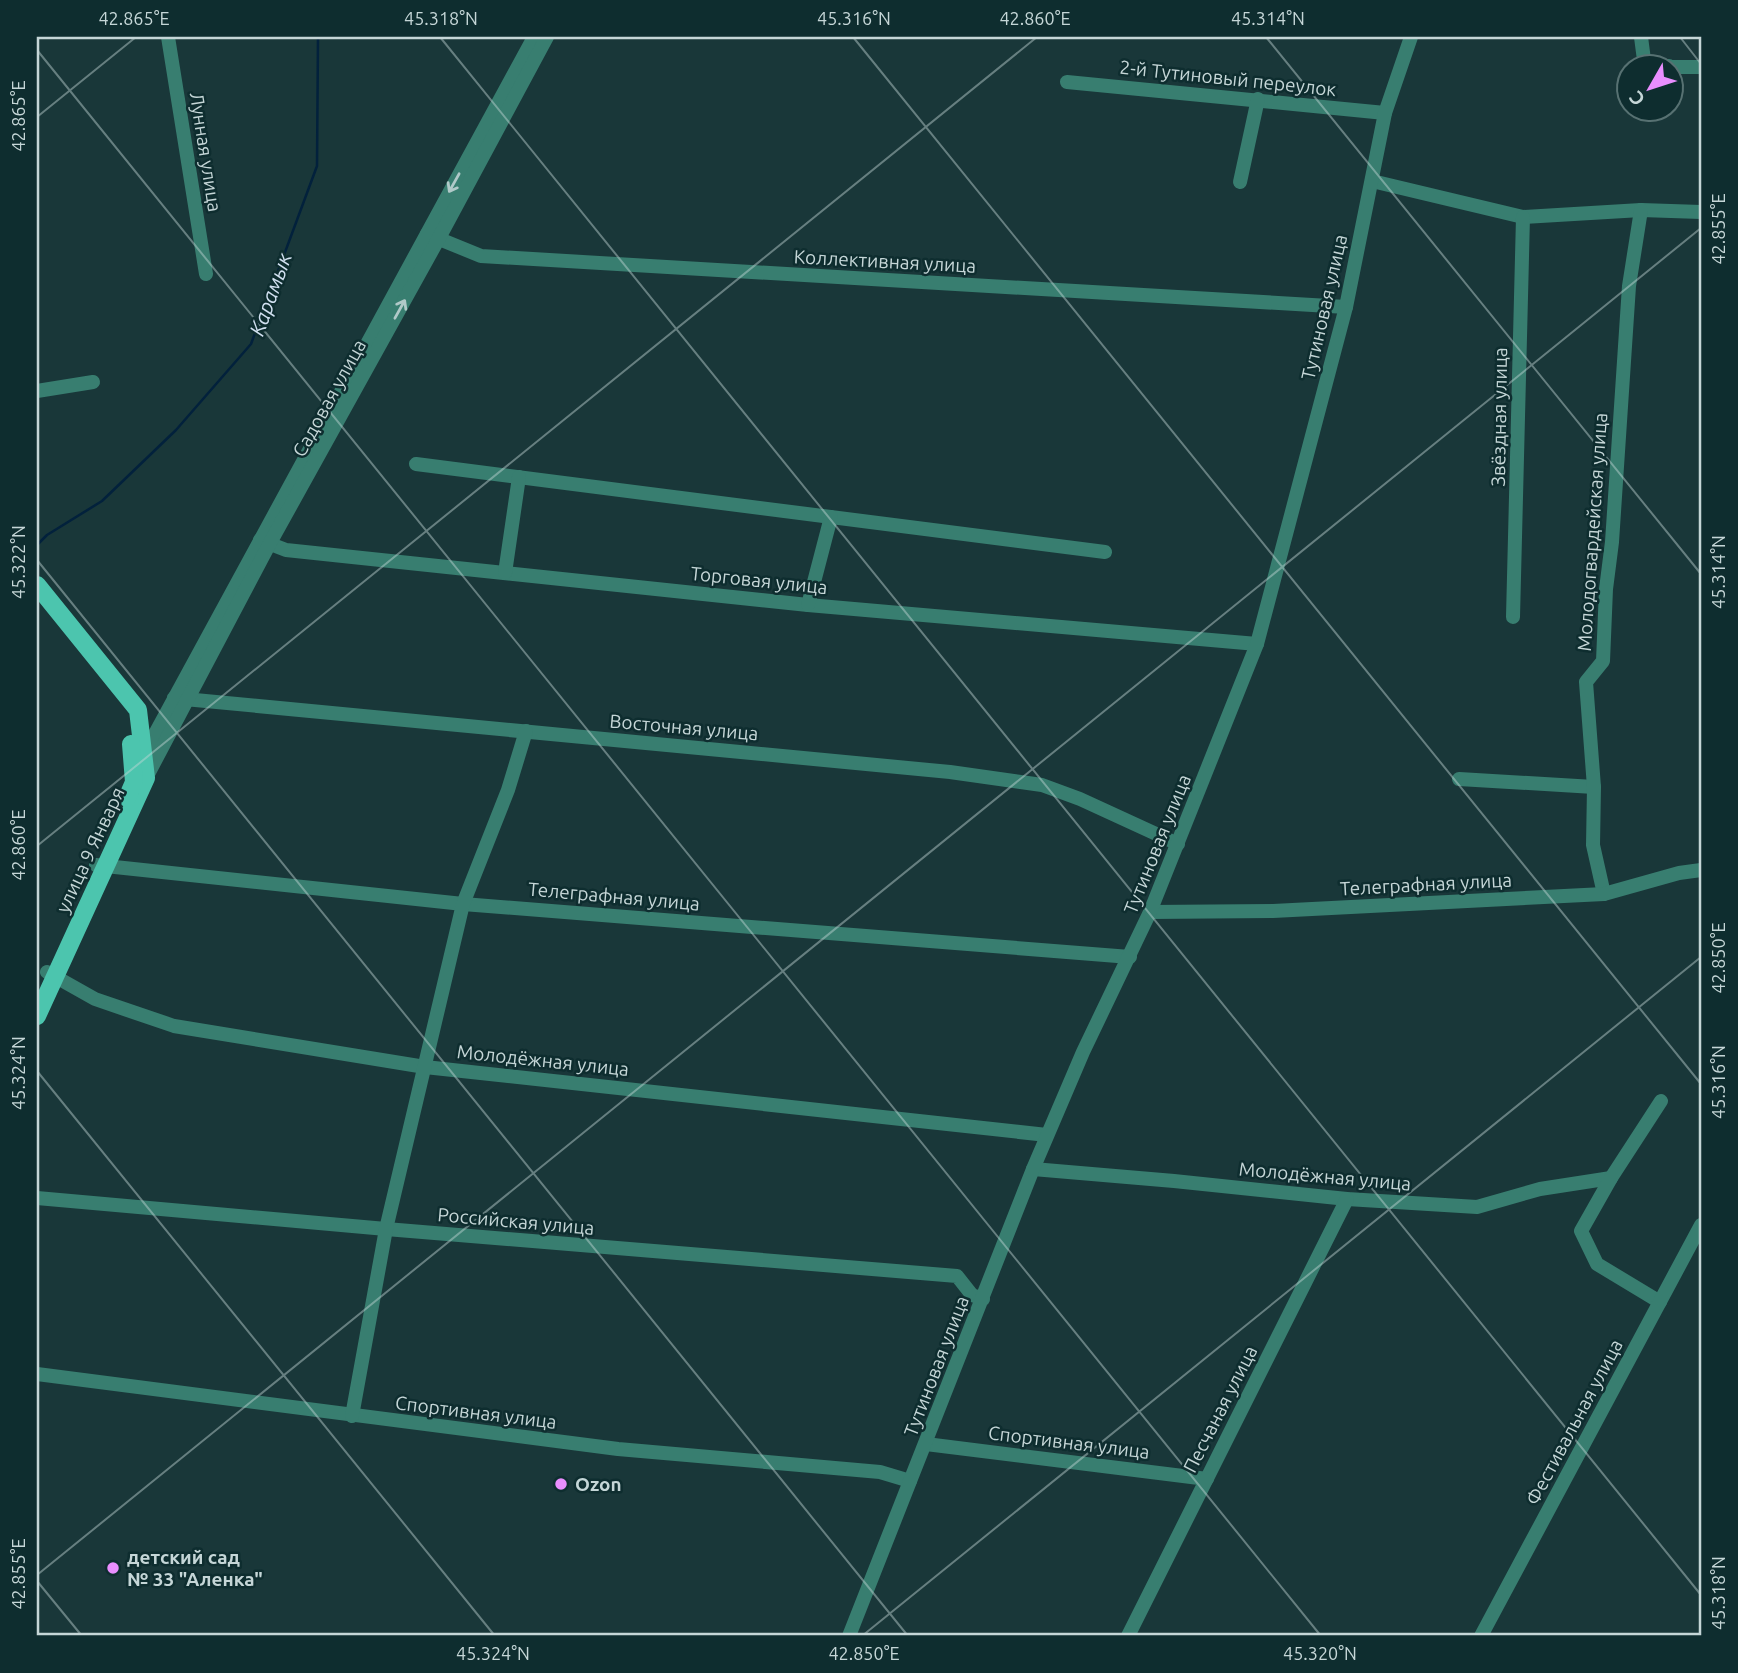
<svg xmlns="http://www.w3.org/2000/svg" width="1738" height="1673" viewBox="0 0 1738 1673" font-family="Ubuntu,sans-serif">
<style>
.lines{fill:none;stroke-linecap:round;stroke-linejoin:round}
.stream{stroke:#02213c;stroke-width:2.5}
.minor{stroke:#387e70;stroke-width:14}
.major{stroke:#4cc5ae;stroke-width:18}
.oneway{stroke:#b0c9c8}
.ticks{fill:none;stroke:#c5d6d7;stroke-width:2;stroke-opacity:0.45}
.poi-dot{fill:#e98efe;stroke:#0e2d2f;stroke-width:2.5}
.labels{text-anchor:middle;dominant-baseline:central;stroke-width:5;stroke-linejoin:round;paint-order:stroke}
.street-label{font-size:19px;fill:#c5d6d7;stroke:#0e2d2f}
.poi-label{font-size:19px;font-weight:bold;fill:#c5d6d7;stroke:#0e2d2f;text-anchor:start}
.water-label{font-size:21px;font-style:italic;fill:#d2e1f1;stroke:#0e2d2f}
.neatline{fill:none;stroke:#c5d6d7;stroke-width:2.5}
.ticks-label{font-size:18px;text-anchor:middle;fill:#c5d6d7}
</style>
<rect width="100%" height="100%" fill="#193739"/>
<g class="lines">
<!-- stream -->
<path class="stream" d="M 37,545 L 47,535 L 102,501 L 176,430 L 251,344 L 317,166 L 318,37"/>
<!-- minor -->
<g class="minor">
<path d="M 168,37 L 206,274"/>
<path d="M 1641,37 L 1644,60 L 1657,66 L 1669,66"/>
<path d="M 1672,67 L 1701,67"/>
<path d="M 1067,82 L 1385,113"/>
<path d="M 1372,181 L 1523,217 L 1641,210 L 1701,212"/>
<path d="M 1240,182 L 1258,99"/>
<path d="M 427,234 L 481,256 L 1346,307"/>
<path d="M 37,391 L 93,382"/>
<path d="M 416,464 L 1105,552"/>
<path d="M 260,540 L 286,550 L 808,605 L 1257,644"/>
<path d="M 505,573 L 519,477"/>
<path d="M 808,605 L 831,517"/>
<path d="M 1513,617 L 1523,217"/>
<path d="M 174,698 L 950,772 L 1042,785 L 1080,799 L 1178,844"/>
<path d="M 143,759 L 150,743 L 534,37"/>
<path d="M 146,778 L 270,543 L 439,238 L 547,37"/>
<path d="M 1459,779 L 1594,787"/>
<path d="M 96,865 L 463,904 L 1130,957"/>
<path d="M 1604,894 L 1593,845 L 1594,787 L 1586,682 L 1603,661 L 1606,589 L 1612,542 L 1629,286 L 1641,210"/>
<path d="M 1150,912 L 1273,911 L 1604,894 L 1679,873 L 1701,870"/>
<path d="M 47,972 L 95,999 L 174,1026 L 425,1067 L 1047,1135"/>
<path d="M 1033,1169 L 1174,1181 L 1347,1199 L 1477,1207 L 1540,1189 L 1611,1178"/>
<path d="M 37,1198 L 386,1229 L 957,1276 L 972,1295 L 983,1299"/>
<path d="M 1660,1302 L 1597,1264 L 1581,1231 L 1611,1178 L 1661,1101"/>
<path d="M 37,1374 L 618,1449 L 880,1472 L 910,1481"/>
<path d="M 352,1416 L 386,1229 L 463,904 L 508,790 L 526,731"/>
<path d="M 926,1444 L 1207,1479"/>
<path d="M 849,1636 L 1033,1169 L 1083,1052 L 1150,912 L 1257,644 L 1346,307 L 1385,113 L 1411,37"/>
<path d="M 1128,1636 L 1347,1199"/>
<path d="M 1481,1636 L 1701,1225"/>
</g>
<!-- major -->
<g class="major">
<path d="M 37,585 L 138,710 L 146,778 L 37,1016"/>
<path d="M 127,798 L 134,782 L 131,744"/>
</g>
</g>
<!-- one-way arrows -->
<defs><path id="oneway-shaft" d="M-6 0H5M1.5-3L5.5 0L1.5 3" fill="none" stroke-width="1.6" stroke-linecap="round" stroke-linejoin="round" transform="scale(1.75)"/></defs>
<g class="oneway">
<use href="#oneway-shaft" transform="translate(454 183) rotate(119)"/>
<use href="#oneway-shaft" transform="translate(400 309) rotate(-61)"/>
</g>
<!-- ticks -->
<path class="ticks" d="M 440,37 L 1701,1595M 853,37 L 1701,1084M 1266,37 L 1701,574M 1680,37 L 1701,64M 37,50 L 1321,1636M 37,117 L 136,37M 37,560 L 908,1636M 37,846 L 1037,37M 37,1071 L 495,1636M 37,1575 L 1701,228M 37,1581 L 82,1636M 862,1636 L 1701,957"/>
<!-- markers -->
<g class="poi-dot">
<circle cx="561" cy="1484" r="7"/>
<circle cx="113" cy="1568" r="7"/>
</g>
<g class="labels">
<!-- street labels -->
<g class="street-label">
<text transform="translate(1228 78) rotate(6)">2-й Тутиновый переулок</text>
<text transform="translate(206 152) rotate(81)">Лунная улица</text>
<text transform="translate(885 261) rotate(3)">Коллективная улица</text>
<text transform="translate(1324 307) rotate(-77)">Тутиновая улица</text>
<text transform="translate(329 398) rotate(-61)">Садовая улица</text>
<text transform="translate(1499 417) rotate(-89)">Звёздная улица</text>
<text transform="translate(1592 532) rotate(-86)">Молодогвардейская улица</text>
<text transform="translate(759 580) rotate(6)">Торговая улица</text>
<text transform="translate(684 727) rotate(5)">Восточная улица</text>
<text transform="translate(1157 844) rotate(-68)">Тутиновая улица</text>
<text transform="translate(90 850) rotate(-65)">улица 9 Января</text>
<text transform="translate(1426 884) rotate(-3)">Телеграфная улица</text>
<text transform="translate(614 896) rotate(5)">Телеграфная улица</text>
<text transform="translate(543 1060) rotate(6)">Молодёжная улица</text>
<text transform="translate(1325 1176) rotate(5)">Молодёжная улица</text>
<text transform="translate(516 1221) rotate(5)">Российская улица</text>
<text transform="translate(936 1366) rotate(-69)">Тутиновая улица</text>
<text transform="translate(1220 1409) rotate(-63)">Песчаная улица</text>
<text transform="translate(476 1412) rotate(7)">Спортивная улица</text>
<text transform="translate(1574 1422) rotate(-62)">Фестивальная улица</text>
<text transform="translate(1069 1442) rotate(7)">Спортивная улица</text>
</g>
<!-- poi labels -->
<g class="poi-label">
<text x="575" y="1484">Ozon</text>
<text x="127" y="1557">детский сад<tspan x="127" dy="22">№ 33 "Аленка"</tspan></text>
</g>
<!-- water labels -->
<g class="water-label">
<text transform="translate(270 294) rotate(-70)">Карамык</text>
</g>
</g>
<!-- border -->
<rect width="1738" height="1673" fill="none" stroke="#0e2d2f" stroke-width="77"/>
<!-- north arrow -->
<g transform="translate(1650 88) rotate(231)"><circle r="33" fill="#0e2d2f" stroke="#577172" stroke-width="2"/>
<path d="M0-5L12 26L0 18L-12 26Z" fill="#e98efe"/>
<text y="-10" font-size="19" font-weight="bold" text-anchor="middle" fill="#c5d6d7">С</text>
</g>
<rect x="38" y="38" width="1662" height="1596" class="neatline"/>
<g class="ticks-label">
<text x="134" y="25">42.865°E</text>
<text x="441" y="25">45.318°N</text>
<text x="854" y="25">45.316°N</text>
<text x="1035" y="25">42.860°E</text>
<text x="1268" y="25">45.314°N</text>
<text transform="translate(19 116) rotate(-90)" y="6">42.865°E</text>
<text transform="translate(1719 229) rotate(-90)" y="6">42.855°E</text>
<text transform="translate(19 562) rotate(-90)" y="6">45.322°N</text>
<text transform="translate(1719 572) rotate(-90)" y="6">45.314°N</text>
<text transform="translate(19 845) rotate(-90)" y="6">42.860°E</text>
<text transform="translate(1719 958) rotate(-90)" y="6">42.850°E</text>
<text transform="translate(19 1073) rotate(-90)" y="6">45.324°N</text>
<text transform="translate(1719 1082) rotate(-90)" y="6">45.316°N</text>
<text transform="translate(19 1574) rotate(-90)" y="6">42.855°E</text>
<text transform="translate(1719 1593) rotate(-90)" y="6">45.318°N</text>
<text x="493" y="1660">45.324°N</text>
<text x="864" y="1660">42.850°E</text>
<text x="1320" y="1660">45.320°N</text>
</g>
</svg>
